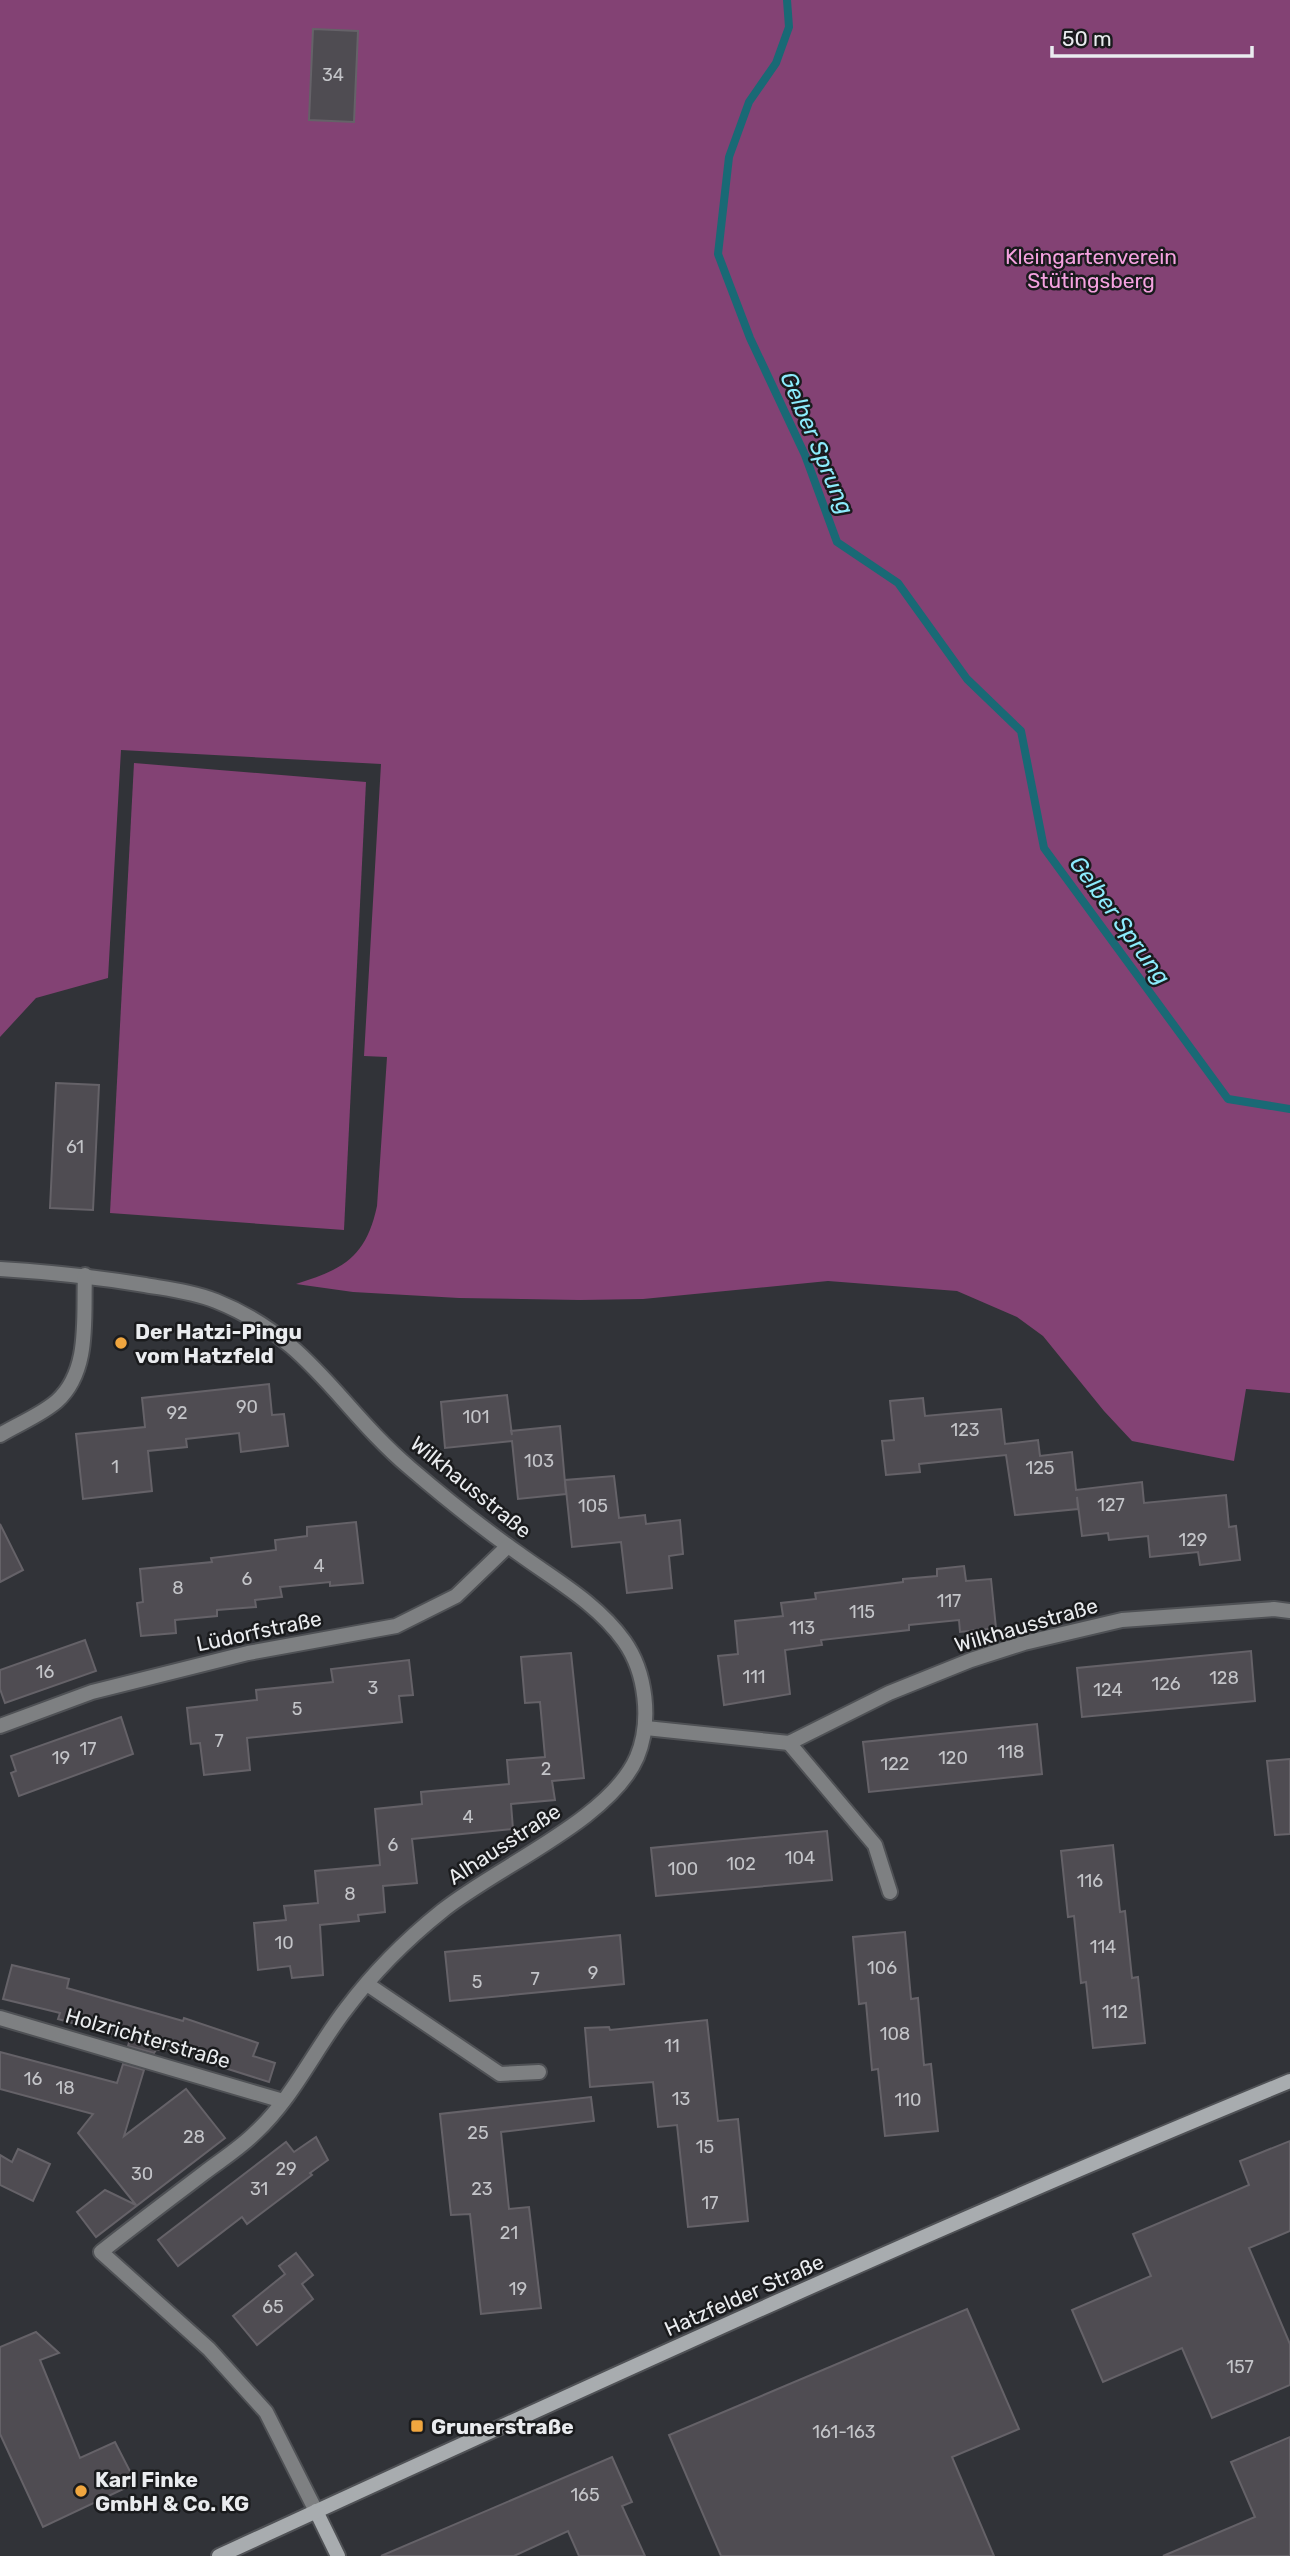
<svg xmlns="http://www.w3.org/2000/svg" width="1290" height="2556" viewBox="0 0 1290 2556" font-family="Rubik,sans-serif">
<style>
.green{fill:#834274}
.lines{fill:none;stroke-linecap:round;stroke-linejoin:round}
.stream{stroke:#196975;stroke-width:8}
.building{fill:#4f4c52;stroke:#656268;stroke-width:2}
.minor-casing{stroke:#4f5155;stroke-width:18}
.secondary-casing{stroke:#4f5155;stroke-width:18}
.minor{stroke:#7e8082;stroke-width:14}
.secondary{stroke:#a8acaf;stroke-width:14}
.poi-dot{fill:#f0a63f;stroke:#1a1b1d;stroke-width:2.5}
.labels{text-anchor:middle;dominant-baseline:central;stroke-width:5;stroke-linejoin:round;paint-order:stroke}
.number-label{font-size:18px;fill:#c3c4c8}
.park-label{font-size:21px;fill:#f5a2e0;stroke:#1a1b1d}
.poi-label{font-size:21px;font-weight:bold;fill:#eaecef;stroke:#1a1b1d;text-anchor:start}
.street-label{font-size:21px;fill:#eaecef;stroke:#1a1b1d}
.water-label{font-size:23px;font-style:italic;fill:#8cebfc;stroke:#1a1b1d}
</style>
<rect width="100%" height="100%" fill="#313338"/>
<!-- green -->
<g class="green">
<path d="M 0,0 L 1290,0 L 1290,1393 L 1246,1389 L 1234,1461 L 1132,1441 L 1104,1411 L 1043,1336 L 1017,1317 L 957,1291 L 828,1281 L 643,1299 L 580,1300 L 459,1298 L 353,1292 L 296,1284 C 344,1269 366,1257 377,1206 L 387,1057 L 364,1056 L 381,764 L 121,750 L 108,978 L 36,998 L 0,1037 Z"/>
<path d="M 134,763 L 366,782 L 344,1230 L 110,1213 Z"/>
</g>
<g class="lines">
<!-- stream -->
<path class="stream" d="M 787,0 L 789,27 L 776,63 L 749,102 L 729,157 L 718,254 L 750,338 L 805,455 L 837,542 L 898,583 L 967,679 L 1021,731 L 1044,848 L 1228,1099 L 1290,1109"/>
</g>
<!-- building -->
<g class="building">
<path d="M 313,29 L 358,31 L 354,122 L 309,120 Z"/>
<path d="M 56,1083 L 99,1085 L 93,1210 L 50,1208 Z"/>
<path d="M 269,1384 L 272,1415 L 284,1414 L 288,1446 L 241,1452 L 239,1433 L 186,1439 L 187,1447 L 148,1451 L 152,1491 L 83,1499 L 76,1434 L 145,1427 L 142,1398 Z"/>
<path d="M 507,1395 L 512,1435 L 511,1431 L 560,1426 L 566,1494 L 518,1499 L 512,1441 L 445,1448 L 441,1402 Z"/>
<path d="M 923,1398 L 925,1416 L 1001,1409 L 1005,1444 L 1038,1440 L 1040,1456 L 1072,1452 L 1076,1490 L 1142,1482 L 1144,1503 L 1226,1495 L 1229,1527 L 1236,1526 L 1240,1560 L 1200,1565 L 1198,1552 L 1150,1557 L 1148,1536 L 1109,1540 L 1108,1533 L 1082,1536 L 1077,1497 L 1078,1509 L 1015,1515 L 1006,1455 L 919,1464 L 920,1472 L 886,1475 L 882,1441 L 894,1440 L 890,1401 Z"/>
<path d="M 614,1476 L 619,1518 L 645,1515 L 646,1524 L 680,1520 L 683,1554 L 669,1556 L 672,1588 L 627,1593 L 621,1542 L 572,1547 L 565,1480 Z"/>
<path d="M 356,1522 L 363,1583 L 330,1586 L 330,1582 L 280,1587 L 282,1597 L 255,1600 L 256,1607 L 217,1610 L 217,1616 L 175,1620 L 176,1633 L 141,1636 L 137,1603 L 143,1602 L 140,1569 L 212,1562 L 211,1558 L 276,1550 L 275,1540 L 307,1536 L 307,1527 Z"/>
<path d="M 0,1524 L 23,1570 L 0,1582 Z"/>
<path d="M 964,1566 L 966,1581 L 991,1579 L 996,1628 L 960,1632 L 959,1620 L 909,1625 L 909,1630 L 821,1640 L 822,1645 L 785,1650 L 790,1694 L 724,1705 L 718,1656 L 738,1654 L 735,1621 L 783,1616 L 781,1603 L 816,1599 L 815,1593 L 903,1582 L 903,1579 L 937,1576 L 937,1569 Z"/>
<path d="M 85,1640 L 96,1671 L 5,1703 L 0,1689 L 0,1670 Z"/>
<path d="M 1251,1651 L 1255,1701 L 1082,1717 L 1077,1668 Z"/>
<path d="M 571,1653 L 584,1778 L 552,1781 L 555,1800 L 511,1804 L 513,1829 L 412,1839 L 417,1883 L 383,1886 L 385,1912 L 358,1915 L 359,1921 L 320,1925 L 323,1975 L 292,1978 L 290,1966 L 258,1970 L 254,1923 L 286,1920 L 284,1906 L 318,1903 L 315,1871 L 380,1865 L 375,1809 L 422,1804 L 421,1792 L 509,1784 L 507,1760 L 545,1757 L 540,1702 L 525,1703 L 521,1657 Z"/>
<path d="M 409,1660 L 413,1695 L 399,1696 L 402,1722 L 247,1738 L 250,1770 L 204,1775 L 200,1743 L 191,1744 L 187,1708 L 257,1700 L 256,1690 L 333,1682 L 331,1669 Z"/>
<path d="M 121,1717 L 133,1754 L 19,1796 L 11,1773 L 16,1771 L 11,1756 Z"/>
<path d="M 1037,1724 L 1042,1774 L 869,1792 L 863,1742 Z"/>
<path d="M 1290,1759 L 1290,1834 L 1275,1835 L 1267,1761 Z"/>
<path d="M 827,1831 L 832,1880 L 656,1896 L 651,1848 Z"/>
<path d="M 1113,1845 L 1120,1912 L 1125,1911 L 1132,1978 L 1138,1977 L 1145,2043 L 1093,2048 L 1086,1982 L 1081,1983 L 1074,1916 L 1068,1917 L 1061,1851 Z"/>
<path d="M 905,1932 L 911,1999 L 918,1998 L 924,2065 L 931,2064 L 938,2131 L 885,2136 L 878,2069 L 872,2070 L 866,2003 L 859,2004 L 853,1937 Z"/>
<path d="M 620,1935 L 624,1984 L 450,2001 L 445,1952 Z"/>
<path d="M 12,1965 L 69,1979 L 67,1988 L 183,2021 L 184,2018 L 258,2043 L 253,2056 L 275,2063 L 269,2082 L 165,2049 L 156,2050 L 154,2053 L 128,2046 L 130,2039 L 58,2019 L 60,2013 L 3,1999 Z"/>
<path d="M 707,2020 L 718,2121 L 738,2119 L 748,2221 L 688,2227 L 677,2125 L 658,2127 L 653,2082 L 590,2087 L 585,2028 L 609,2027 L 610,2030 Z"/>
<path d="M 0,2052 L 117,2083 L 123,2064 L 144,2070 L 124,2136 L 186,2089 L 225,2138 L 96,2237 L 77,2212 L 105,2190 L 136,2205 L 78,2133 L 93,2114 L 0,2089 Z"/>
<path d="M 591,2097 L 594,2121 L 501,2132 L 509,2209 L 529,2207 L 541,2308 L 481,2314 L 470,2214 L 451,2215 L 440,2114 Z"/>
<path d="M 316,2137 L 328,2160 L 310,2173 L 312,2175 L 247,2224 L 242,2217 L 178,2266 L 158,2240 L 286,2142 L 294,2152 Z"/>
<path d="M 1290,2141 L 1290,2231 L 1249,2248 L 1290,2344 L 1290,2385 L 1212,2418 L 1182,2348 L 1103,2382 L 1072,2310 L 1151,2276 L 1133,2234 L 1249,2185 L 1240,2161 Z"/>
<path d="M 18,2149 L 50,2164 L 33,2201 L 0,2185 L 0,2155 L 12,2162 Z"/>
<path d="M 296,2253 L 313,2275 L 302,2284 L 313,2299 L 257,2345 L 233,2316 L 285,2274 L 279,2266 Z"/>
<path d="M 967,2309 L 1019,2429 L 952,2457 L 994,2556 L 721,2556 L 669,2435 Z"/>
<path d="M 36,2332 L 59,2353 L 40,2360 L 80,2458 L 115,2442 L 136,2483 L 43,2527 L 0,2434 L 0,2347 Z"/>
<path d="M 1290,2437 L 1290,2556 L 1163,2556 L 1255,2517 L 1231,2462 Z"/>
<path d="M 612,2457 L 632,2502 L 622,2506 L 645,2556 L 579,2556 L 568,2531 L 514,2556 L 381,2556 Z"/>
</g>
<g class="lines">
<!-- minor casing -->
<g class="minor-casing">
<g id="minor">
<path d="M 0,1269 C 49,1272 96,1277 145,1285 C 168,1289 194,1292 216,1301 C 311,1339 338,1407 410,1468 C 445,1498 481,1527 518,1553 C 555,1580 597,1603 624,1641 C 646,1672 652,1721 637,1757 C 610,1820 496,1867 442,1911 C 407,1939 373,1973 346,2009 C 315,2049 293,2098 255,2133 C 240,2148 221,2160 204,2173 C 170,2199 135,2225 101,2252 L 209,2349 L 266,2412 L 316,2511"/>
<path d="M 0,1435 C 18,1424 41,1415 57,1401 C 91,1370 83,1316 85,1275"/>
<path d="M 0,1726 L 92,1692 L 248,1653 L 396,1626 L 456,1596 L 508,1546"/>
<path d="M 646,1728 L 789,1743 L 889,1693 L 971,1660 L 1024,1643 L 1122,1620 L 1274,1609 L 1290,1611"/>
<path d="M 789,1743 L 875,1845 L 890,1892"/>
<path d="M 367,1984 L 500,2074 L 539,2072"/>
<path d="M 0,2018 L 283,2101"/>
</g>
</g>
<!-- secondary casing -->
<g class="secondary-casing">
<g id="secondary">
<path d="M 316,2511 L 338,2556"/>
<path d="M 219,2556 C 574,2393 929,2229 1290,2081"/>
</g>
</g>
<!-- minor -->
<use href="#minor" class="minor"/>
<!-- secondary -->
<use href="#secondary" class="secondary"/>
</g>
<!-- markers -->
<g class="poi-dot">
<circle cx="121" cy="1343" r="7"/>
<rect x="410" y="2419" width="14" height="14" rx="3.5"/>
<circle cx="81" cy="2491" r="7"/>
</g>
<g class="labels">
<!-- number labels -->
<g class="number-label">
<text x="333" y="75">34</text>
<text x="75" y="1147">61</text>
<text x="247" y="1407">90</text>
<text x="177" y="1413">92</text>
<text x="476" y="1417">101</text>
<text x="965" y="1430">123</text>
<text x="539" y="1461">103</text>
<text x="115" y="1467">1</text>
<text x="1040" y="1468">125</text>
<text x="1111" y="1505">127</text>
<text x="593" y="1506">105</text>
<text x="1193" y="1540">129</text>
<text x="319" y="1566">4</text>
<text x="247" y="1579">6</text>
<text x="178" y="1588">8</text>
<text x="949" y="1601">117</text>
<text x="862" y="1612">115</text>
<text x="802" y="1628">113</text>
<text x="45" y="1672">16</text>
<text x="754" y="1677">111</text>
<text x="1224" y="1678">128</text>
<text x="1166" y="1684">126</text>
<text x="373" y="1688">3</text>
<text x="1108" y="1690">124</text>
<text x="297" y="1709">5</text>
<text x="219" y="1741">7</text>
<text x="88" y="1749">17</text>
<text x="1011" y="1752">118</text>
<text x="61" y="1758">19</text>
<text x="953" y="1758">120</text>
<text x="895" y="1764">122</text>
<text x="546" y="1769">2</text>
<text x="468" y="1817">4</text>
<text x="393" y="1845">6</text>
<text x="800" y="1858">104</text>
<text x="741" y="1864">102</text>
<text x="683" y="1869">100</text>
<text x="1090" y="1881">116</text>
<text x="350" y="1894">8</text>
<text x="284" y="1943">10</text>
<text x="1103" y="1947">114</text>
<text x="882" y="1968">106</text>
<text x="593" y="1973">9</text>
<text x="535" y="1979">7</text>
<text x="477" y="1982">5</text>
<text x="1115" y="2012">112</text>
<text x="895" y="2034">108</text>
<text x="672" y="2046">11</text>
<text x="33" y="2079">16</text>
<text x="65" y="2088">18</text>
<text x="681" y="2099">13</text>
<text x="908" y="2100">110</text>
<text x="478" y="2133">25</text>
<text x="194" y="2137">28</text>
<text x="705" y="2147">15</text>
<text x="286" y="2169">29</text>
<text x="142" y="2174">30</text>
<text x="259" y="2189">31</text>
<text x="482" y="2189">23</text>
<text x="710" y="2203">17</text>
<text x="509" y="2233">21</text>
<text x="518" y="2289">19</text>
<text x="273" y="2307">65</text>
<text x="1240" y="2367">157</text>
<text x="844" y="2432">161-163</text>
<text x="585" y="2495">165</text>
</g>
<!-- park labels -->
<g class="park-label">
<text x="1091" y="256">Kleingartenverein<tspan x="1091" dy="24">Stütingsberg</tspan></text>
</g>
<!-- poi labels -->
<g class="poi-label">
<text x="135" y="1331">Der Hatzi-Pingu<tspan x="135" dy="24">vom Hatzfeld</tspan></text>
<text x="431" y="2426">Grunerstraße</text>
<text x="95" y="2479">Karl Finke<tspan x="95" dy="24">GmbH &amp; Co. KG</tspan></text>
</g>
<!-- street labels -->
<g class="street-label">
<text transform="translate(471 1487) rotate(39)">Wilkhausstraße</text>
<text transform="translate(1026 1625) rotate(-16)">Wilkhausstraße</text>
<text transform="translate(259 1631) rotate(-12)">Lüdorfstraße</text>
<text transform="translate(504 1844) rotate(-33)">Alhausstraße</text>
<text transform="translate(148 2038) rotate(16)">Holzrichterstraße</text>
<text transform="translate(744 2295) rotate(-24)">Hatzfelder Straße</text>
</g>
<!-- water labels -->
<g class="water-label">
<text transform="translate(817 443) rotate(67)">Gelber Sprung</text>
<text transform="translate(1120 920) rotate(54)">Gelber Sprung</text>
</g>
</g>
<!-- scale -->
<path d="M1052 46v10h200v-10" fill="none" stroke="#eaecef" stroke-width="3.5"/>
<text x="1062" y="46" font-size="21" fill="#eaecef" stroke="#1a1b1d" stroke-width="5" paint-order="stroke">50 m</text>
</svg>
